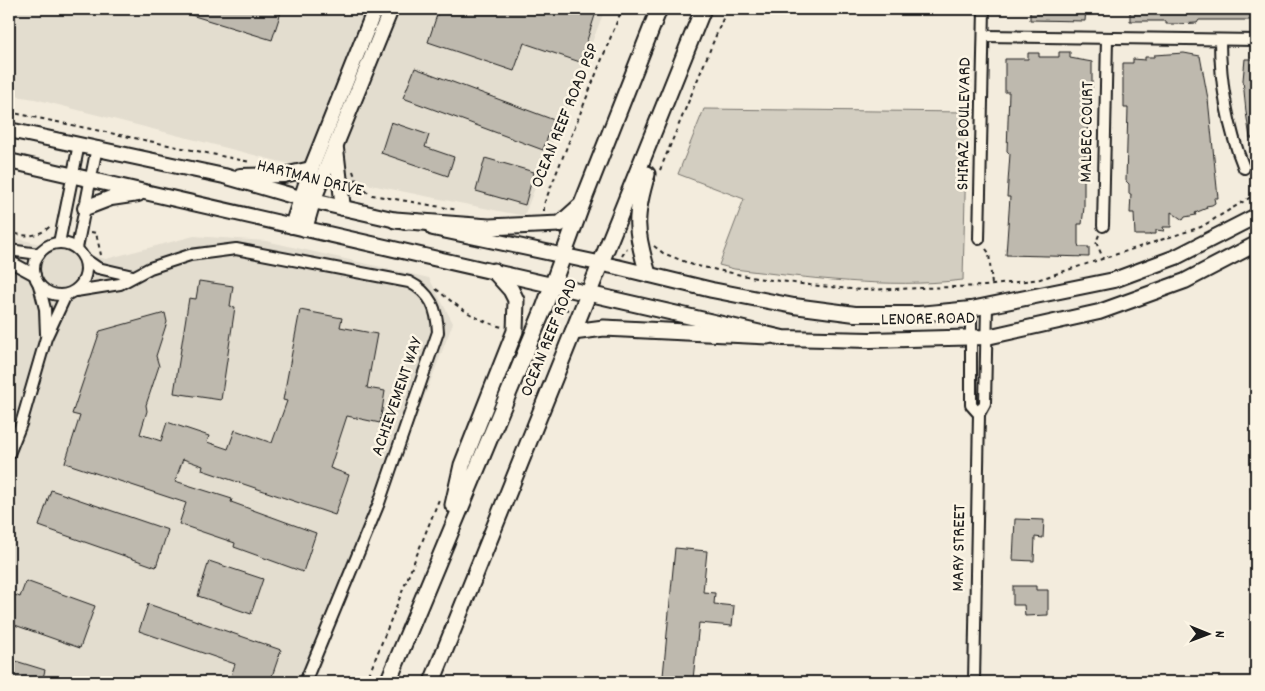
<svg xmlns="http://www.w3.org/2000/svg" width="1265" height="691" viewBox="0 0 1265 691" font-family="Dekko,sans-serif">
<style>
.built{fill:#e3ddcf}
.green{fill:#d3cec1;stroke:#78756e}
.building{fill:#beb9ae;stroke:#1c1c1c}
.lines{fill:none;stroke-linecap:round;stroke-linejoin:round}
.street-casing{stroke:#1c1c1c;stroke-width:14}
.secondary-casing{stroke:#1c1c1c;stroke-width:18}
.primary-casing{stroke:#1c1c1c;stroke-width:19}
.path{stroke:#1c1c1c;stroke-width:2;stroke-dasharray:4 4;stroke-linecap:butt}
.street{stroke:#fcf5e5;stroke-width:10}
.secondary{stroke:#fcf5e5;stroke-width:14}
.primary{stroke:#fcf5e5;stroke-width:15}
.labels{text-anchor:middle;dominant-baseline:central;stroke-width:5;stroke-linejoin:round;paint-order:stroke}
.street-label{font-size:18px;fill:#1c1c1c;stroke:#fcf5e5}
</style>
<rect width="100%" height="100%" fill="#f3ecdd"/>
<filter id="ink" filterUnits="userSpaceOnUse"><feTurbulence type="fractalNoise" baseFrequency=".02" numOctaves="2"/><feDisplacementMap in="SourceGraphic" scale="10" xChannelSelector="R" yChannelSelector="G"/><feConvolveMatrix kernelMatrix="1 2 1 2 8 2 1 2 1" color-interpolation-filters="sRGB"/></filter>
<g filter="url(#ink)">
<!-- built -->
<g class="built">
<path d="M 9,9 L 605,9 L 524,216 L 371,185 L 35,99 L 9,95 Z"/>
<path d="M 9,234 L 14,238 L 106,259 L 194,236 L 266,241 L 429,278 L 453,323 L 314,682 L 9,682 Z"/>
</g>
<!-- green -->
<path class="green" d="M 704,109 L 967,112 L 963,280 C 886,289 811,278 734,269 L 719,265 L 744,199 L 678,174 Z"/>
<!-- building -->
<g class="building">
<path d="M 178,9 L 282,9 L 272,40 L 178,11 Z"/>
<path d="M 439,9 L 597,9 L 580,62 L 524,43 L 514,71 L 428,42 Z"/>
<path d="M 1030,9 L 1086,9 L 1085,21 L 1030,20 Z"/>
<path d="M 1130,9 L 1255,9 L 1255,20 L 1199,20 L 1197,23 L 1176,24 L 1166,24 L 1166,21 L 1130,21 Z"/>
<path d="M 1059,52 L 1070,52 L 1070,58 L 1092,62 L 1092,89 L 1089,89 L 1087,116 L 1088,155 L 1084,155 L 1084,207 L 1082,224 L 1078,224 L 1078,244 L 1079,247 L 1089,247 L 1089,257 L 1006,255 L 1010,197 L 1007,197 L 1010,154 L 1007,151 L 1009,92 L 1005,92 L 1005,59 L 1028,59 L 1028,53 L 1039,53 L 1039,57 L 1059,57 Z"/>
<path d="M 1184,53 L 1200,56 L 1208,99 L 1218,198 L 1214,198 L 1215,203 L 1212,205 L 1206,206 L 1207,208 L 1195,213 L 1196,215 L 1185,217 L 1183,220 L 1171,212 L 1171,227 L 1163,227 L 1164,231 L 1156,230 L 1156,234 L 1150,234 L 1150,235 L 1135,235 L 1134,213 L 1130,213 L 1131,194 L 1129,194 L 1129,184 L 1126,181 L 1128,108 L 1124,108 L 1124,95 L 1123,95 L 1123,63 L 1133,63 L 1133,59 L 1145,60 L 1145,57 L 1154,57 L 1154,55 Z"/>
<path d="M 1245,59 L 1256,59 L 1256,138 L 1250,138 L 1246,112 L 1243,80 Z"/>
<path d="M 415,68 L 554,120 L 543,150 L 403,98 Z"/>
<path d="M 391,122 L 429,135 L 425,147 L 454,157 L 448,176 L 381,153 Z"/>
<path d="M 485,158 L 534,172 L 525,205 L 476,191 Z"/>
<path d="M 199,281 L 233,286 L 230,306 L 235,307 L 221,400 L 174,393 L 189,298 L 196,299 Z"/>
<path d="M 300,310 L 342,318 L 340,327 L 377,334 L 367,388 L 385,391 L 380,423 L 347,416 L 330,468 L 349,475 L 335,515 L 202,470 L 203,466 L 183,459 L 175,481 L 232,499 L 231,502 L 316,533 L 303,572 L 234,547 L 235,543 L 179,524 L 186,503 L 65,463 L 80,416 L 72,414 L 100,331 L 165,313 L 167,322 L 156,356 L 159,366 L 146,405 L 147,411 L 140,434 L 161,441 L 167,422 L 209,436 L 207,442 L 228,449 L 235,430 L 272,443 L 287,401 L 283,400 Z"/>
<path d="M 51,490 L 168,530 L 156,567 L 39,526 Z"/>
<path d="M 1015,519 L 1044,520 L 1043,538 L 1035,537 L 1034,561 L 1013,560 Z"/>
<path d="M 675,548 L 707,551 L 703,592 L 715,593 L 714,604 L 734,606 L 732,626 L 699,623 L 693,679 L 663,676 Z"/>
<path d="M 209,561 L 263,579 L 251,614 L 198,596 Z"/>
<path d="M 26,581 L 95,606 L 80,648 L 9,623 L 9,593 L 20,597 Z"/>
<path d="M 1013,586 L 1036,586 L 1036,590 L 1048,590 L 1048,615 L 1025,616 L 1024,605 L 1013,605 Z"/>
<path d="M 148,604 L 281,650 L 270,682 L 229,682 L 235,664 L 139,631 Z"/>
<path d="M 9,659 L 45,670 L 42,682 L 9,682 Z"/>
</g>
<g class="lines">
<!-- street casing -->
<g class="street-casing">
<g id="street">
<path d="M 984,36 L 1256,40"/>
<path d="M 1220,40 C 1220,82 1228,129 1244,168"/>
<path d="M 1103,226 L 1107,39"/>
<path d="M 979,239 L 984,9"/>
<circle cx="60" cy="269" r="26"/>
<path d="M 59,243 L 79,144"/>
<path d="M 77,248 L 97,147"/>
<path d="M 9,250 L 39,254"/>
<path d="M 85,259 L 98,268 L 133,276"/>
<path d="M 9,261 L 35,275"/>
<path d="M 39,285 L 45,309 L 46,334"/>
<path d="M 76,291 L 120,284 L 150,268 L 190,255 L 236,249 L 409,282 C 431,293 437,309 438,332 L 379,503 L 305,682"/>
<path d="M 971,309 L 971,405 L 979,414"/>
<path d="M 9,454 L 21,424 L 46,338 L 66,295"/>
<path d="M 974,682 L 979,414 L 985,403 L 987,306"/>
</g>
</g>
<!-- secondary casing -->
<g class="secondary-casing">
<g id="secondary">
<path d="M 9,130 L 224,176 L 300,198 L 405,222"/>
<path d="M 336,149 L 343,208"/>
<path d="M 9,161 L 783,338 L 870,340 L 987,337 L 1099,312 L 1185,281 L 1256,244"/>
<path d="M 240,176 L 284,175 L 311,169"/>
<path d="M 85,208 L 111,198 L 138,194"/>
<path d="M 292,226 L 311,169 L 375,9"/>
<path d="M 433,228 L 617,267 L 712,290 L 794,306 L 855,314 L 919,314 L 971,309 L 1114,280 L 1176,257 L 1256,216"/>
<path d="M 305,229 L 313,201 L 391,9"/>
</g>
</g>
<!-- primary casing -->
<g class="primary-casing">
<g id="primary">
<path d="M 647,174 C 634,217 635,231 648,274"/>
<path d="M 395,220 L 489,227 L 560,224 L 579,207"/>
<path d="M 573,332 L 604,328 L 768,336"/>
<path d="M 453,505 L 462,465 L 515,331 L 516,300 L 511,290 L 494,271"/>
<path d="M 388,682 L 544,308 L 582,204 L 659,9"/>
<path d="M 432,682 L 703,9"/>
</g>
</g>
<!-- path -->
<g class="path">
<path d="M 9,112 L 250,162"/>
<path d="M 660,170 L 727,9"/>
<path d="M 353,171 L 358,186 L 372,195 L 458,210"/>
<path d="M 544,211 L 544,204 L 622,9"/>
<path d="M 9,229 C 20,240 42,236 51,225"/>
<path d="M 91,232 L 96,233 L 101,255"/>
<path d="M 1099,235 L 1096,242 L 1103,258"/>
<path d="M 654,246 L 663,253 L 693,265 L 756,278 L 810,285 L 861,290 L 985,286 L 1040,279 L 1201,227 L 1256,194"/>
<path d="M 986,249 L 989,253 L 992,285"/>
<path d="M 622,256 L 627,248"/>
<path d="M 436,289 C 458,307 475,320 502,327"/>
<path d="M 558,307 L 568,310"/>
<path d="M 366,682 L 440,497"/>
</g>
<!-- street -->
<use href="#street" class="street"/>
<!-- secondary -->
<use href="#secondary" class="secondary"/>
<!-- primary -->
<use href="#primary" class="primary"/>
</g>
</g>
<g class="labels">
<!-- street labels -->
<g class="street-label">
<text transform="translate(566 116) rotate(-68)">OCEAN REEF ROAD PSP</text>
<text transform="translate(965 124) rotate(-89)">SHIRAZ BOULEVARD</text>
<text transform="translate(1088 132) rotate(-89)">MALBEC COURT</text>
<text transform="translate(310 179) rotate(14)">HARTMAN DRIVE</text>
<text transform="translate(928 320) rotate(-1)">LENORE ROAD</text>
<text transform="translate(550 338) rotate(-68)">OCEAN REEF ROAD</text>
<text transform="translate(398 397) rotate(-71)">ACHIEVEMENT WAY</text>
<text transform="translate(960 548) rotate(-89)">MARY STREET</text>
</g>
</g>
<!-- margin -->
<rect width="1265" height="691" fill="none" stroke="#fcf5e5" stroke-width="30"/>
<rect x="15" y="15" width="1235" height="661" fill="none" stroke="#1c1c1c" stroke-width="2" filter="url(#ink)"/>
<!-- north arrow -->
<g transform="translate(1208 634) rotate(91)" stroke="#fcf5e5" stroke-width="4" paint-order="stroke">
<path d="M0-4L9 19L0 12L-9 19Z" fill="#1c1c1c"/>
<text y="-8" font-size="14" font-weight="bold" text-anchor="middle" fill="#1c1c1c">N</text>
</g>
</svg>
